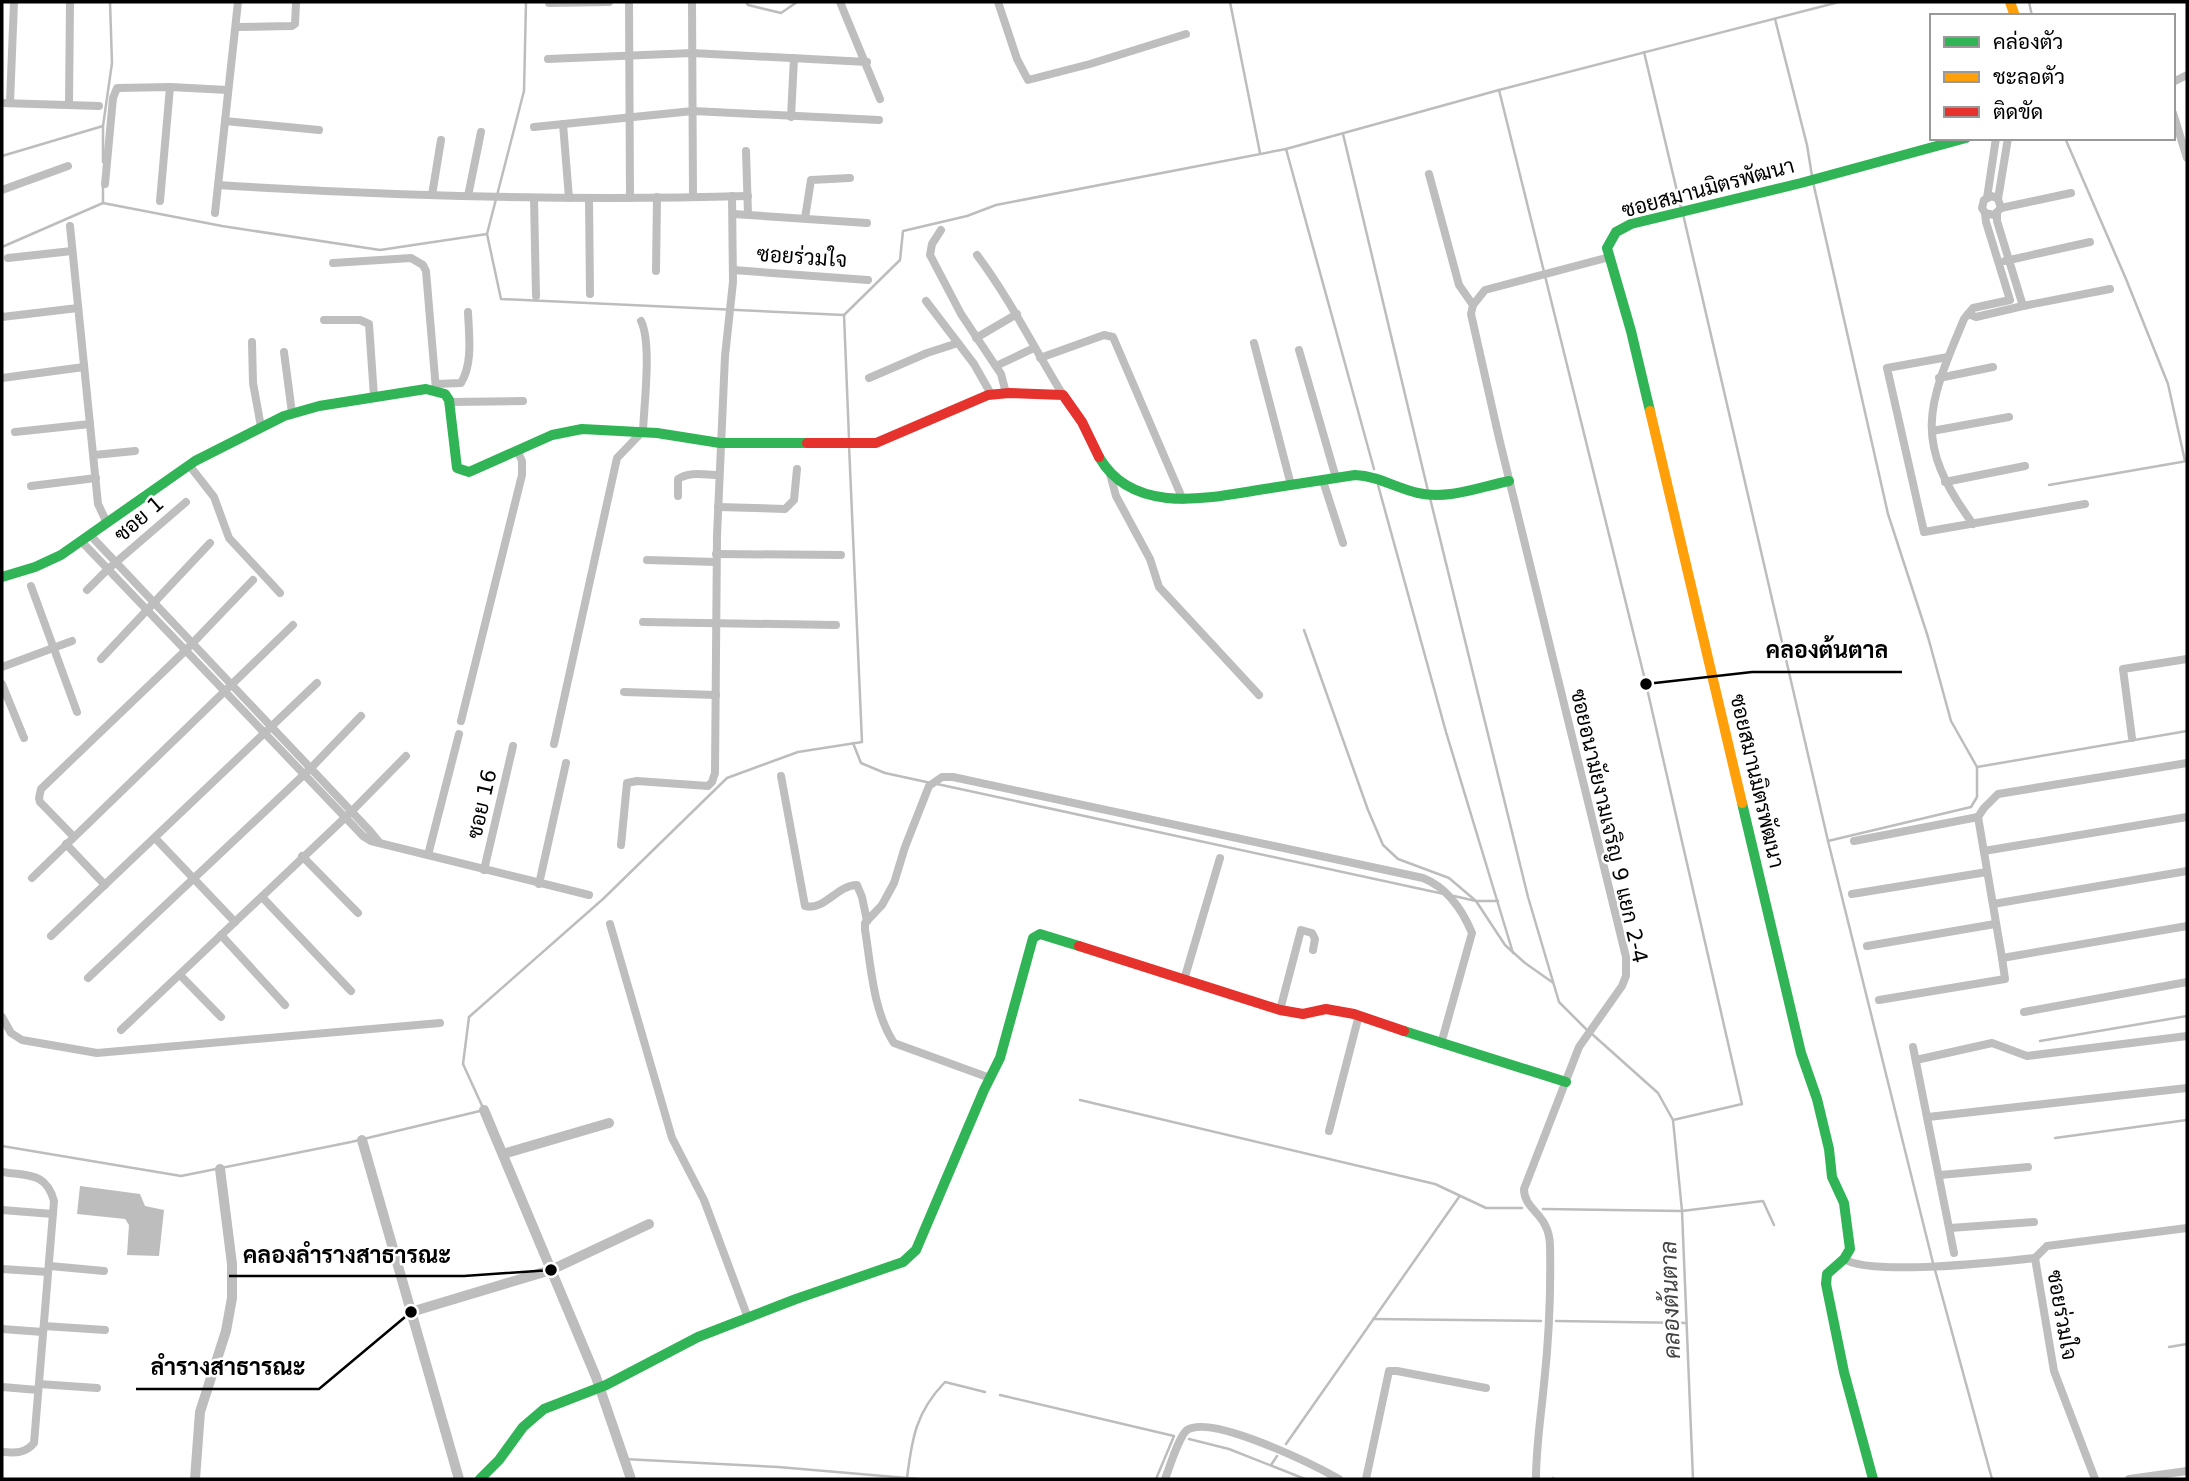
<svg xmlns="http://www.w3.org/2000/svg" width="2189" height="1481" viewBox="0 0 2189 1481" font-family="'DejaVu Sans',Sarabun,sans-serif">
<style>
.water{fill:#bdbdbd}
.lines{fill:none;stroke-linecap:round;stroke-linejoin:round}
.stream{stroke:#bdbdbd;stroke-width:2.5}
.canal{stroke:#bdbdbd;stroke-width:10}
.street{stroke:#bebebe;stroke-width:8}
.fast{stroke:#30b455;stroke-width:10}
.slow{stroke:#ff9f0a;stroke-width:10}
.jam{stroke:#e5322d;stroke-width:10}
.labels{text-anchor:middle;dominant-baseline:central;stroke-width:5;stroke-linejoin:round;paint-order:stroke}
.street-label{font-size:21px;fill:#000;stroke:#fff}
.water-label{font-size:23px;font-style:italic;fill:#424242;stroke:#fff}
.leader{fill:none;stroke:#000;stroke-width:2.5}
.callout-dot{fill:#000;stroke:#fff;stroke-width:2.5}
.callout-label{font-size:23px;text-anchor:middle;font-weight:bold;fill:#000;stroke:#fff;stroke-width:5;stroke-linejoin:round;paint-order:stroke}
</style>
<rect width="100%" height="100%" fill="#fff"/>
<!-- water -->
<path class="water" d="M 80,1186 L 140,1194 L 145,1206 L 164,1210 L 159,1256 L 127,1255 L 129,1225 L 125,1219 L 77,1214 Z"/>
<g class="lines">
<!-- stream -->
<g class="stream">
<path d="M 526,2 L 524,91 L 487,234 L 501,299 L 844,315 L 900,260 L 903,231 L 967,216 L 996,205 L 1286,149 L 1499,90 L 1839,2"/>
<path d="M 746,2 L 748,5 L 781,13 L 797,2"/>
<path d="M 1230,2 L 1260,153"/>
<path d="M 2029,2 L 2032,16"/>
<path d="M 1775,19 L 1807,145 L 1812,176"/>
<path d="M 1644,52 L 1681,208"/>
<path d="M 1499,90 L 1646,684 L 1742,1104 L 1673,1120 L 1682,1211 L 1693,1479"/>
<path d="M 1343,134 L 1428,491"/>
<path d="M 2065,138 L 2126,279 L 2168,384 L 2185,461"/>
<path d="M 1286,149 L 1374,469"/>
<path d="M 2,156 L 103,126"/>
<path d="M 103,162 L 103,126 L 112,63 L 110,2"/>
<path d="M 1813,182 L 1888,514 L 1928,637 L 1951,721 L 1977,767 L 1977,797 L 1971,807 L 1828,841"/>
<path d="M 103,186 L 103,203"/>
<path d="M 1683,214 L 1828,841 L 1933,1263"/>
<path d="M 2,247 L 103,203 L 222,226 L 380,250 L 487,234"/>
<path d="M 844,315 L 849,438"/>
<path d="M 1378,485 L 1446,732 L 1513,953"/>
<path d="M 2049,485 L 2187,461"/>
<path d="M 1430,498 L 1528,897 L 1559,1002 L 1587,1030"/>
<path d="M 1304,630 L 1368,810 L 1383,845 L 1398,859 L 1449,878 L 1476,901 L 1505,945 L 1525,963 L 1552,982"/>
<path d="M 853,743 L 861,763 L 885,773 L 931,783"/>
<path d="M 1977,767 L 2187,731"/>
<path d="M 937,784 L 1444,894"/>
<path d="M 1454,896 L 1476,901 L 1498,901"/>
<path d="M 1592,1034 L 1658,1093 L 1673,1120"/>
<path d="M 2040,1041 L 2187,1016"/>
<path d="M 1080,1100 L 1435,1184 L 1486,1208 L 1522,1208"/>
<path d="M 2055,1138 L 2187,1120"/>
<path d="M 2,1146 L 181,1176 L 351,1142 L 484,1110 L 463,1064 L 469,1017 L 603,899 L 727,778 L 798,752 L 862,742 L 849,445"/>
<path d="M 1543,1209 L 1682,1211 L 1763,1201 L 1774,1225"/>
<path d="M 1935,1270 L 1992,1479"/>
<path d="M 1373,1319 L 1541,1321"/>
<path d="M 1556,1321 L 1686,1323"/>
<path d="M 2169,1347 L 2187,1344"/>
<path d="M 1000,1395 L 1174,1436 L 1156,1479"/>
<path d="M 1189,1439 L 1229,1449 L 1305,1479"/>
<path d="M 1286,1444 L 1459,1197"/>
<path d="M 624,1459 L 778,1467 L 919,1479"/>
<path d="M 1271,1465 L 1277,1456"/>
<path d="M 907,1478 C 912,1438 916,1412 945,1382 L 985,1392"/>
<path d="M 1553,1478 L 1553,1479"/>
</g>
<!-- canal -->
<g class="canal">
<path d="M 484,1110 L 596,1377 L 631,1479"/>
<path d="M 362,1140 L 459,1479"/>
<path d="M 503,1154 L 609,1123"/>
<path d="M 411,1312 L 551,1270 L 649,1224"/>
<path d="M 195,1479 L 200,1412 L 226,1331 L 232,1298 L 232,1264 L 220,1169"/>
</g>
<!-- street -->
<g class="street">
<path d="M 629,2 L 630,198"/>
<path d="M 692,2 L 693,197"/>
<path d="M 840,2 L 880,99"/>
<path d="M 998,2 L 1017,59 L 1028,80 L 1090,64 L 1186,34"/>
<path d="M 549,3 L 609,2"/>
<path d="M 236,27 L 292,26 L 295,24 L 296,3"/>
<path d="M 548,59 L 692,53 L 867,62"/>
<path d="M 2173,82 L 2187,75"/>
<path d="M 2,103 L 99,106"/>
<path d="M 10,103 L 14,2"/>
<path d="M 69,104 L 70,2"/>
<path d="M 2173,113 L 2187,158"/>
<path d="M 791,117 L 794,58"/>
<path d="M 225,121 L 319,130"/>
<path d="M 563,124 L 569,198"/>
<path d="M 534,127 L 693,111 L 879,120"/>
<path d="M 746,151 L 748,214"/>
<path d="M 1429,174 L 1459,285 L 1473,305"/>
<path d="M 105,184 L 113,98 L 117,88 L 170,87 L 228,90"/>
<path d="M 218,185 C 395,196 571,201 748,196"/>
<path d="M 2,190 L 68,166"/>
<path d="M 432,195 L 441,140"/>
<path d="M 468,196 L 481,132"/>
<path d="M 534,198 L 536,296"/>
<path d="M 589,198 L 590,294"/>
<path d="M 1987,198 L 1996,138"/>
<path d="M 1998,199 L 1992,196 L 1984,200 L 1982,208 L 1985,213 L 1994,215 L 2001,208 L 1998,199 L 2008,138"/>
<path d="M 160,201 L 170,87"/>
<path d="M 2001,208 L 2071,193"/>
<path d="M 215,213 L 238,2"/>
<path d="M 1985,213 L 1986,222 L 2010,300 L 1973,308 L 1968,314 L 1976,317 L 2023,306 L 1997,221 L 1997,213"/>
<path d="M 733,214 L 867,223"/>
<path d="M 805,218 L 811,180 L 850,178"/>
<path d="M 70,226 L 98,504 L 107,523"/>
<path d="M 941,230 L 932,244 L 930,255 L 961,314 L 1001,374 L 1006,393"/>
<path d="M 977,255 C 1010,299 1034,348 1063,395"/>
<path d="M 8,258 L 72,251"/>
<path d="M 2005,261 L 2090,242"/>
<path d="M 333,263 L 411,258 L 423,265 L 426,271 L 436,390"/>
<path d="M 733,270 L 868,280"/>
<path d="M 656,271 L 657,197"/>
<path d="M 926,301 L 958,343"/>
<path d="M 2023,306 L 2110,289"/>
<path d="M 1968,314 L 1964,319 C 1927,407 1912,441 1973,524"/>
<path d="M 2,317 L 78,308"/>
<path d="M 324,320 L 360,320 L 369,324 L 374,397"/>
<path d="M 976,338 L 1017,314"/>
<path d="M 252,342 L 253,383 L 261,427"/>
<path d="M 1254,343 L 1291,485"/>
<path d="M 1299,350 L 1336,478"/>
<path d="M 284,352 L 292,413"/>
<path d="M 1948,357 L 1887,368 L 1924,532 L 2085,504"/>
<path d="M 1040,358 L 1104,335 L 1113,337 L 1183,500"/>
<path d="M 996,366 L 1034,348"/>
<path d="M 2,378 L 84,367"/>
<path d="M 869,378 L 927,353 L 958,343 L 974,364 L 991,394"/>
<path d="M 1939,378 L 1993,367"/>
<path d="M 436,384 L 461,383 C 473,363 469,336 468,312"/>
<path d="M 450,402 L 523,401"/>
<path d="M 1932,431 L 2009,417"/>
<path d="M 15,432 L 90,424"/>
<path d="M 94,455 L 135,451"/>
<path d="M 189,465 L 214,497 L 229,538 L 280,593"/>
<path d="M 1110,474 L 1116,496 L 1150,559 L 1159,587 L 1259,695"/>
<path d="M 1323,481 L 1343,543"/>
<path d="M 1945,482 L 2025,466"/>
<path d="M 31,486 L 96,478"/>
<path d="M 678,496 L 678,479 C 690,471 705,475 719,475"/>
<path d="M 718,507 L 785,509 L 794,500 L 797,469"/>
<path d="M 91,536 L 370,831 L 379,842"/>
<path d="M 82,542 L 363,836 L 371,841 L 589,895"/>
<path d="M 716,554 L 841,555"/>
<path d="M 647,560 L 716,562"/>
<path d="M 31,586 L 77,712"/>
<path d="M 87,590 L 107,570 L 186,502"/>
<path d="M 643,622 L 836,625"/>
<path d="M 101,659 L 210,543"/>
<path d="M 2,667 L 72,641"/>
<path d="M 2,684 L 24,738"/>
<path d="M 624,692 L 716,695"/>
<path d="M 461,721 L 522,475 L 522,461 L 518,452"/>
<path d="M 2132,738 L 2123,669 L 2187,659"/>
<path d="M 554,744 L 617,458 L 643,431 C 644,405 652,343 641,321"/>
<path d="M 781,776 L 805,906 C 825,911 837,885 857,885 L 862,897 L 867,921"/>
<path d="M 1978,817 L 1984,808 L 1998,794 L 2187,763"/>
<path d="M 73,836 L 40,802 L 39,798 L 41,789 L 185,651 L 253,580"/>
<path d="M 155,838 L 235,922"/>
<path d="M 1854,841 L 1978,817 L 2002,958 L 2005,979 L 1879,1000"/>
<path d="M 66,844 L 105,885"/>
<path d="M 621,845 L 627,783 L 637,781 L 708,786 L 712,782 L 715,773 L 717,536 L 725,356 L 733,282 L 732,196"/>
<path d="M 1984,851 L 2187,817"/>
<path d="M 428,855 L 459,734"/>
<path d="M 302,856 L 358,913"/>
<path d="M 484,870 L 513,746"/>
<path d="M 32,878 L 293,625"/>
<path d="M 539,884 L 566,763"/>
<path d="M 1852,894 L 1987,872"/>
<path d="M 262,897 L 351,991"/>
<path d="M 1993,904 L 2187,871"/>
<path d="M 610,924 L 672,1138 L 704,1200 L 748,1318"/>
<path d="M 221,935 L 285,1005"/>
<path d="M 51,936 L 317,683"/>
<path d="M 1867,946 L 1995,924"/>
<path d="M 2002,958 L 2187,926"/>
<path d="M 180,975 L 221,1017"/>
<path d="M 88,978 L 311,768 L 361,716"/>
<path d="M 1184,980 L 1220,858"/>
<path d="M 1280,1010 L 1301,930 L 1312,933 L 1315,939 L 1313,950"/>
<path d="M 2024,1012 L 2187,982"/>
<path d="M 2,1017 L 11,1033 L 22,1040 L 97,1053 L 440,1023"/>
<path d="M 121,1030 L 351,812 L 406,756"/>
<path d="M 1913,1047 L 1954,1253"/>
<path d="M 1916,1060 L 1992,1043 L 2027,1056 L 2187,1036"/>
<path d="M 990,1078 L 894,1043 C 873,1011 871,966 865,930 L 865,923 L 882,905 L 894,883 L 905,847 L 929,786 L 942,777 L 953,777 L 1423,878 C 1448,888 1462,909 1472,933 L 1441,1044"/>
<path d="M 1928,1117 L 2187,1088"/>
<path d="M 1329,1131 L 1359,1015"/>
<path d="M 2,1172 C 28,1176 46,1172 54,1201 L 34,1443 C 25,1454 15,1453 2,1452"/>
<path d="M 1940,1175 L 2028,1167"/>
<path d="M 2,1210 L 53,1214"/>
<path d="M 1950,1228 L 2034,1222"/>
<path d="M 2035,1258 L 2047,1246 L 2187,1228"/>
<path d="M 1844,1259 C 1869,1276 1999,1262 2035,1258 L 2054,1371 L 2095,1479"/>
<path d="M 50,1266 L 104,1271"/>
<path d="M 2,1269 L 48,1272"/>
<path d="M 44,1326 L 105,1330"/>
<path d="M 2,1329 L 43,1332"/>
<path d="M 39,1384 L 97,1388"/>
<path d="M 2,1387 L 38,1390"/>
<path d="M 1165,1479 C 1169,1469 1179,1436 1187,1430 C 1212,1414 1314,1465 1339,1479"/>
<path d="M 1366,1479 L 1389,1371 L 1397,1371 L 1486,1388"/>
<path d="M 1536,1479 C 1536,1446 1541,1416 1544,1384 C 1549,1338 1551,1291 1550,1245 C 1549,1213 1524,1211 1524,1189 L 1579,1047 L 1622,986 L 1626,976 L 1626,957 L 1499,438 L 1471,314 L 1473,305 L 1485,290 L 1610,257"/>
<path d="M 2129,1479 L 2187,1471"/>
</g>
<!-- fast -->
<g class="fast">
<path d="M 1650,411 L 1631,331 L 1607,248 L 1616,232 L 1631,224 L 1801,183 L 1966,138"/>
<path d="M 1099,457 C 1132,514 1204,499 1258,490 C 1290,485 1323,480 1355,475 C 1378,476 1396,488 1418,493 C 1448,500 1480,487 1509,481"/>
<path d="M 2,577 L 35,567 L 61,555 L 195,461 L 284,416 L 319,406 L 426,389 L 445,394 L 449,400 L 457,468 L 469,472 L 552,435 L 582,429 L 657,433 L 720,443 L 807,443"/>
<path d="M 1742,803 L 1801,1053 L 1817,1099 L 1829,1149 L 1832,1177 L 1844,1203 L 1850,1249 L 1844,1259 L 1827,1274 L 1826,1284 L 1844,1372 L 1873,1479"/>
<path d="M 1404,1031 L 1566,1082"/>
<path d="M 480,1479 L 499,1460 L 523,1427 L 544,1409 L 606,1385 L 698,1337 L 796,1299 L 903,1262 L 916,1250 L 984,1090 L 1000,1058 L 1033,938 L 1040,934 L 1079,946"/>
</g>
<!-- slow -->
<g class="slow">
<path d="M 2010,2 L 2015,16"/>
<path d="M 1650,411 L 1742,803"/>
</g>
<!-- jam -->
<g class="jam">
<path d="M 807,443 L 876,443 L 988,395 L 1009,393 L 1063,395 L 1082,422 L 1099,457"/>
<path d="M 1079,946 L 1280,1010 L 1303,1014 L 1326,1009 L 1354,1014 L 1404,1031"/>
</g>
</g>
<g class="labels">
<!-- street labels -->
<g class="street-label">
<text transform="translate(1708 188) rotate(-15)">ซอยสมานมิตรพัฒนา</text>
<text transform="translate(802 257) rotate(4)">ซอยร่วมใจ</text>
<text transform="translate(139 519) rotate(-41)">ซอย 1</text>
<text transform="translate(1757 781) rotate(77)">ซอยสมานมิตรพัฒนา</text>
<text transform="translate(482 804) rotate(-77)">ซอย 16</text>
<text transform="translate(1609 826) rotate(77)">ซอยอนามัยงามเจริญ 9 แยก 2-4</text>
<text transform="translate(2062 1315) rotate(80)">ซอยร่วมใจ</text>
</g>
<!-- water labels -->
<g class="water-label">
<text transform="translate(1670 1300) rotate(-92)">คลองต้นตาล</text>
</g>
</g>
<!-- callouts -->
<path class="leader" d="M1646 684L1752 672H1902M551 1270L464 1276H229M411 1312L319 1389H136"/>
<g class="callout-dot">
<circle cx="1646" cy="684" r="7"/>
<circle cx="551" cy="1270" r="7"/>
<circle cx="411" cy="1312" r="7"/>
</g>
<g class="callout-label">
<text x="1827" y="658">คลองต้นตาล</text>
<text x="347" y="1263">คลองลำรางสาธารณะ</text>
<text x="228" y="1375">ลำรางสาธารณะ</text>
</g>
<!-- border -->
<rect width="2189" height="1481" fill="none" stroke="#000000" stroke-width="7"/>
<!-- legend -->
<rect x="1930" y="14" width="245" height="126" fill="#ffffff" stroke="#999999" stroke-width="2"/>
<rect x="1944" y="37" width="35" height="10" fill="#30b455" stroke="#999999" stroke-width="2"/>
<text x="1993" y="49" font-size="21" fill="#000000">คล่องตัว</text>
<rect x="1944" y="72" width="35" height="10" fill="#ff9f0a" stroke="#999999" stroke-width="2"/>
<text x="1993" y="84" font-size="21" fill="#000000">ชะลอตัว</text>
<rect x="1944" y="107" width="35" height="10" fill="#e5322d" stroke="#999999" stroke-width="2"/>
<text x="1993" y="119" font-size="21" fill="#000000">ติดขัด</text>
</svg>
